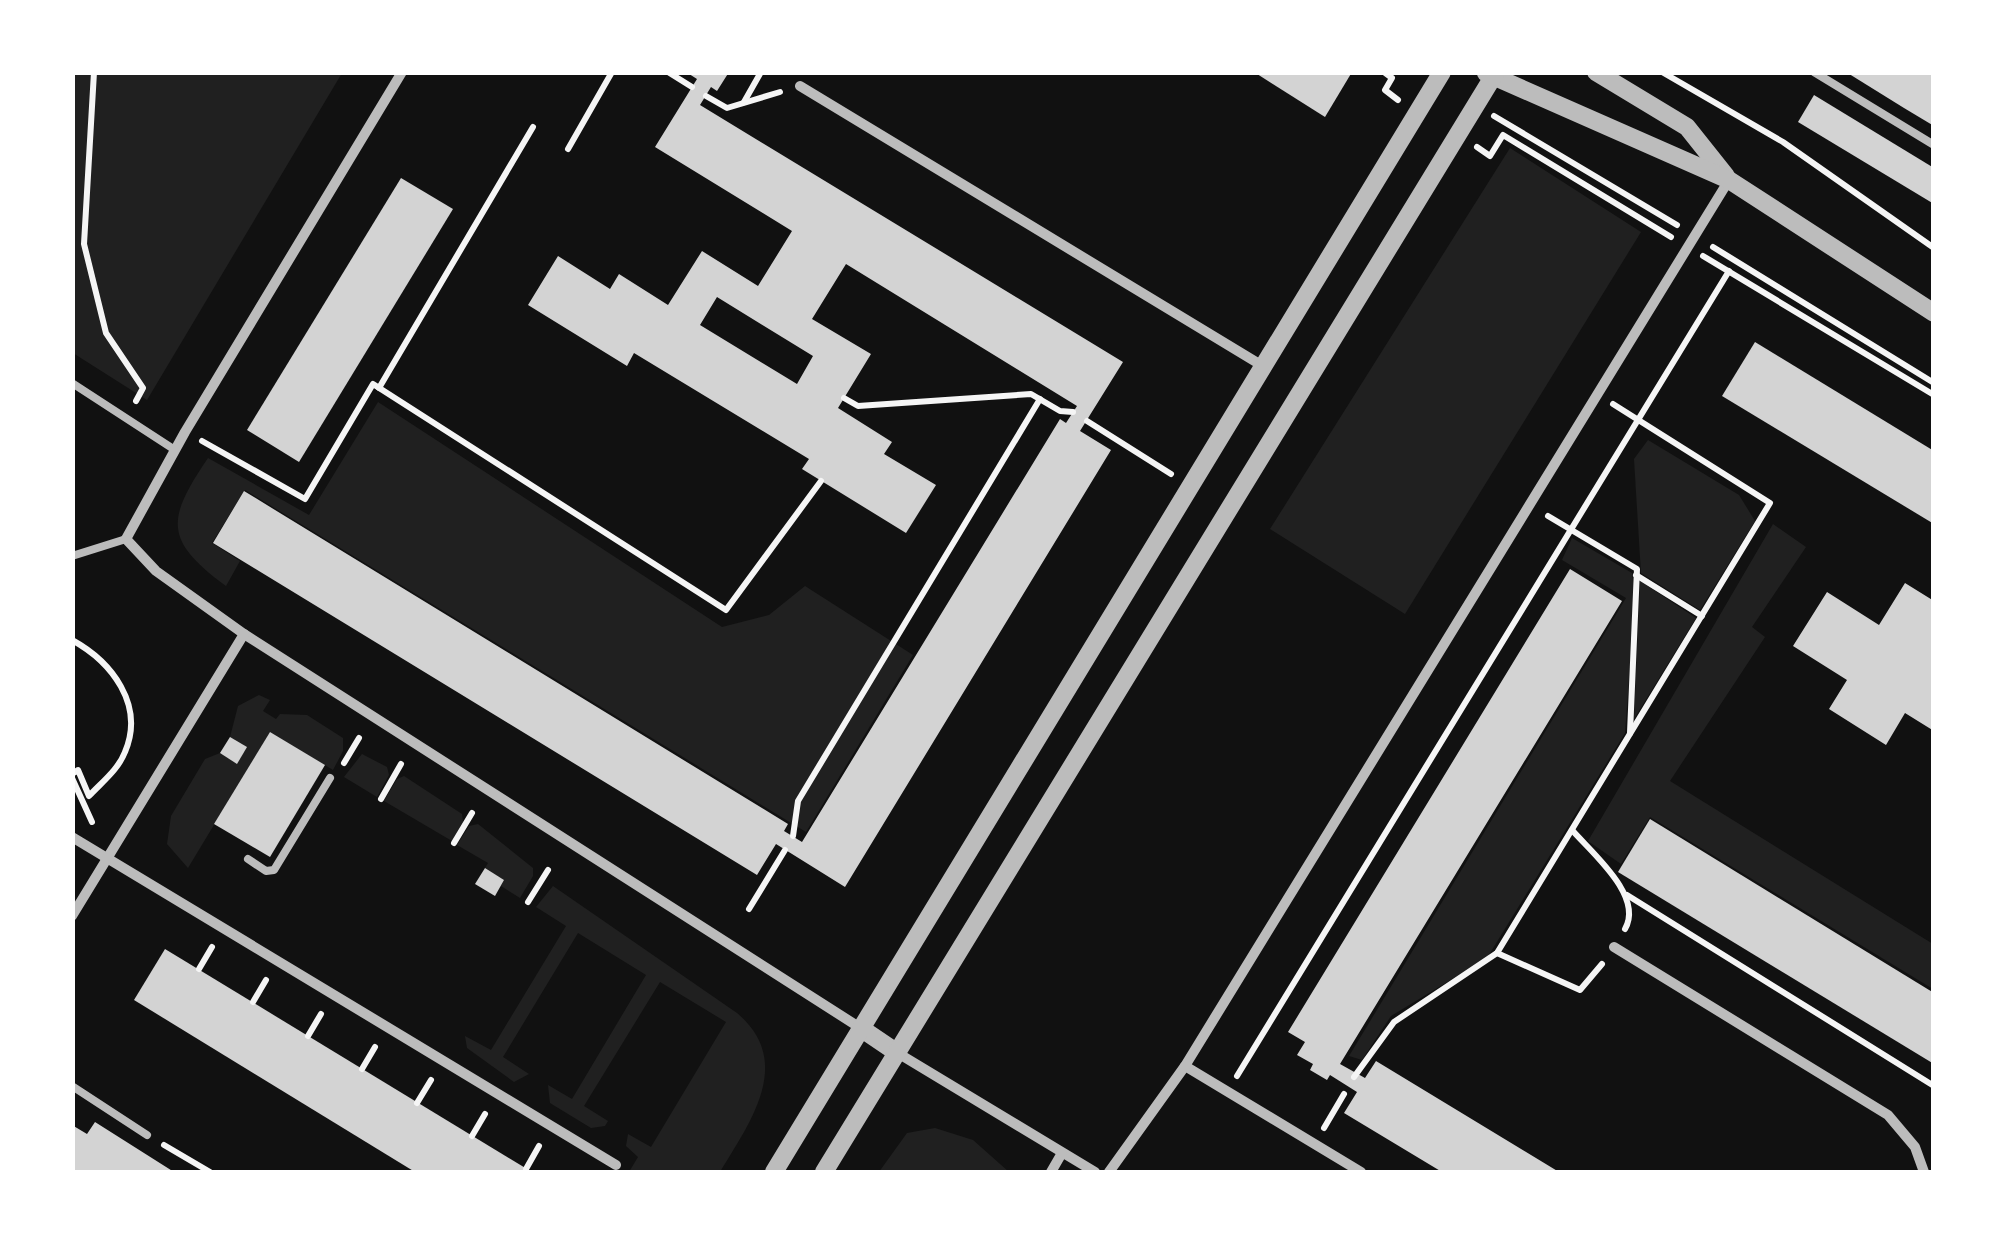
<svg xmlns="http://www.w3.org/2000/svg" width="2006" height="1245" viewBox="0 0 2006 1245" font-family="Spectral,serif">
<style>
.green{fill:#202020}
.building{fill:#d3d3d3;fill-rule:evenodd}
.lines{fill:none;stroke-linecap:round;stroke-linejoin:round}
.path{stroke:#f5f5f5;stroke-width:6}
.service{stroke:#bcbcbc;stroke-width:8}
.minor{stroke:#bcbcbc;stroke-width:10}
.tertiary{stroke:#bcbcbc;stroke-width:18}
</style>
<rect width="100%" height="100%" fill="#111"/>
<!-- green -->
<g class="green">
<path d="M 72,73 L 342,73 L 147,400 L 73,353 Z"/>
<path d="M 1510,148 L 1641,232 L 1405,614 L 1270,529 Z"/>
<path d="M 378,402 L 722,627 L 769,615 L 805,586 L 913,655 L 806,832 L 245,490 L 212,543 L 240,561 L 226,586 C 164,540 166,520 208,458 L 309,515 Z"/>
<path d="M 1648,440 L 1739,495 L 1755,521 L 1700,610 L 1641,573 L 1634,459 Z"/>
<path d="M 1773,524 L 1806,547 L 1752,627 L 1765,637 L 1670,781 L 1933,944 L 1933,989 L 1650,817 L 1621,864 L 1588,841 Z"/>
<path d="M 1572,538 L 1632,573 L 1635,599 L 1625,733 L 1487,958 L 1391,1016 L 1362,1060 L 1349,1056 L 1626,598 L 1562,560 Z"/>
<path d="M 1640,581 L 1696,618 L 1634,719 Z"/>
<path d="M 259,695 L 270,700 L 263,711 L 276,719 L 280,714 L 307,715 L 343,738 L 343,751 L 333,770 L 270,732 L 188,868 L 167,844 L 171,816 L 205,759 L 220,753 L 230,737 L 238,706 Z"/>
<path d="M 362,754 L 387,767 L 389,775 L 377,797 L 344,777 Z"/>
<path d="M 404,776 L 462,814 L 463,822 L 452,841 L 384,801 L 397,779 Z"/>
<path d="M 478,824 L 533,868 L 533,876 L 520,898 L 501,886 L 504,880 L 485,868 L 488,863 L 457,845 L 469,826 Z"/>
<path d="M 553,886 L 737,1013 C 795,1062 750,1122 720,1172 L 629,1172 L 638,1157 L 626,1146 L 628,1134 L 651,1147 L 726,1022 L 660,982 L 584,1106 L 608,1121 L 605,1126 L 591,1128 L 550,1103 L 548,1085 L 572,1099 L 646,975 L 578,933 L 503,1057 L 529,1074 L 514,1082 L 467,1048 L 465,1036 L 491,1050 L 566,926 L 536,907 Z"/>
<path d="M 935,1128 L 973,1140 L 1009,1172 L 879,1172 L 907,1133 Z"/>
</g>
<!-- building -->
<g class="building">
<path d="M 686,72 L 729,72 L 717,91 L 711,87 L 700,105 L 1123,362 L 1080,431 L 1111,450 L 845,887 L 776,844 L 757,875 L 213,543 L 244,491 L 788,824 L 784,831 L 802,842 L 1060,419 L 1066,423 L 1077,406 L 846,264 L 812,319 L 871,354 L 838,408 L 892,442 L 884,454 L 936,485 L 906,533 L 802,469 L 809,459 L 634,353 L 627,366 L 528,305 L 558,256 L 610,289 L 619,274 L 668,305 L 702,251 L 758,286 L 792,231 L 655,147 L 697,79 ZM 717,297 L 813,356 L 797,384 L 700,325 Z"/>
<path d="M 1254,72 L 1352,72 L 1325,117 Z"/>
<path d="M 1846,72 L 1934,72 L 1934,126 L 1904,108 Z"/>
<path d="M 1814,95 L 1934,168 L 1934,204 L 1798,122 Z"/>
<path d="M 401,178 L 453,209 L 299,462 L 247,430 Z"/>
<path d="M 1755,342 L 1934,451 L 1934,524 L 1722,396 Z"/>
<path d="M 1570,569 L 1622,601 L 1340,1064 L 1365,1078 L 1376,1061 L 1559,1172 L 1442,1172 L 1344,1113 L 1357,1092 L 1330,1075 L 1327,1080 L 1310,1070 L 1313,1064 L 1297,1055 L 1305,1042 L 1288,1032 Z"/>
<path d="M 1905,583 L 1934,601 L 1934,731 L 1905,713 L 1886,745 L 1829,709 L 1847,680 L 1793,646 L 1827,592 L 1879,625 Z"/>
<path d="M 270,732 L 325,765 L 270,857 L 214,824 Z"/>
<path d="M 230,737 L 247,747 L 237,764 L 220,753 Z"/>
<path d="M 1650,819 L 1934,993 L 1934,1064 L 1618,872 Z"/>
<path d="M 485,868 L 504,880 L 495,896 L 475,884 Z"/>
<path d="M 165,949 L 532,1172 L 415,1172 L 134,1000 Z"/>
<path d="M 95,1122 L 174,1172 L 72,1172 L 72,1125 L 87,1134 Z"/>
</g>
<g class="lines">
<!-- path -->
<g class="path">
<path d="M 94,72 L 84,244 L 106,333 L 143,388 L 136,401"/>
<path d="M 668,72 L 692,87"/>
<path d="M 1384,72 L 1392,78 L 1385,90 L 1398,100"/>
<path d="M 1662,72 L 1783,142 L 1934,248"/>
<path d="M 706,96 L 727,108 L 780,92"/>
<path d="M 744,102 L 761,72"/>
<path d="M 1494,116 L 1677,225"/>
<path d="M 1477,147 L 1490,156 L 1503,135 L 1671,237"/>
<path d="M 568,149 L 612,72"/>
<path d="M 1713,247 L 1934,383"/>
<path d="M 1703,256 L 1934,395"/>
<path d="M 379,388 L 533,127"/>
<path d="M 844,398 L 858,406 L 1031,394 L 1060,411 L 1073,412"/>
<path d="M 1087,421 L 1171,474"/>
<path d="M 202,441 L 305,499 L 373,384 L 726,610 L 821,481"/>
<path d="M 1548,516 L 1637,569 L 1630,733"/>
<path d="M 1636,575 L 1702,616"/>
<path d="M 72,640 C 112,662 145,705 125,752 C 118,770 102,782 89,796 L 78,770 L 72,774"/>
<path d="M 344,763 L 359,738"/>
<path d="M 72,778 L 92,822"/>
<path d="M 381,799 L 401,764"/>
<path d="M 1572,830 C 1592,853 1644,896 1625,929"/>
<path d="M 793,836 L 798,801 L 1040,399"/>
<path d="M 454,843 L 472,813"/>
<path d="M 1627,895 L 1934,1086"/>
<path d="M 528,902 L 548,870"/>
<path d="M 749,909 L 785,850"/>
<path d="M 1497,953 L 1580,990 L 1602,964"/>
<path d="M 199,969 L 212,947"/>
<path d="M 253,1002 L 266,980"/>
<path d="M 308,1036 L 321,1014"/>
<path d="M 362,1069 L 375,1047"/>
<path d="M 1237,1076 L 1729,271"/>
<path d="M 1354,1077 L 1394,1022 L 1497,953 L 1770,503 L 1613,404"/>
<path d="M 417,1103 L 431,1080"/>
<path d="M 1324,1128 L 1344,1094"/>
<path d="M 472,1136 L 485,1114"/>
<path d="M 164,1145 L 210,1172"/>
<path d="M 526,1169 L 539,1146"/>
</g>
<!-- service -->
<g class="service">
<path d="M 1814,72 L 1934,145"/>
<path d="M 72,383 L 175,450"/>
<path d="M 72,556 L 126,539"/>
<path d="M 248,859 L 266,871 L 274,870 L 330,778"/>
<path d="M 72,1086 L 147,1135"/>
</g>
<!-- minor -->
<g class="minor">
<path d="M 402,72 L 185,432 L 126,539 L 156,571 L 244,634 L 862,1029"/>
<path d="M 800,86 L 1266,368"/>
<path d="M 72,837 L 616,1165"/>
<path d="M 72,916 L 244,634"/>
<path d="M 1614,947 L 1888,1115 L 1915,1147 L 1924,1172"/>
<path d="M 896,1052 L 1095,1172"/>
<path d="M 1185,1066 L 1361,1172"/>
<path d="M 1051,1172 L 1062,1153"/>
<path d="M 1109,1172 L 1185,1066 L 1729,180"/>
</g>
<!-- tertiary -->
<g class="tertiary">
<path d="M 1596,72 L 1687,127 L 1726,176"/>
<path d="M 1486,73 L 1729,180 L 1934,313"/>
<path d="M 862,1029 L 896,1052"/>
<path d="M 774,1172 L 1442,72"/>
<path d="M 824,1172 L 1496,72"/>
</g>
</g>
<!-- border -->
<rect width="2006" height="1245" fill="none" stroke="#ffffff" stroke-width="150"/>
</svg>
